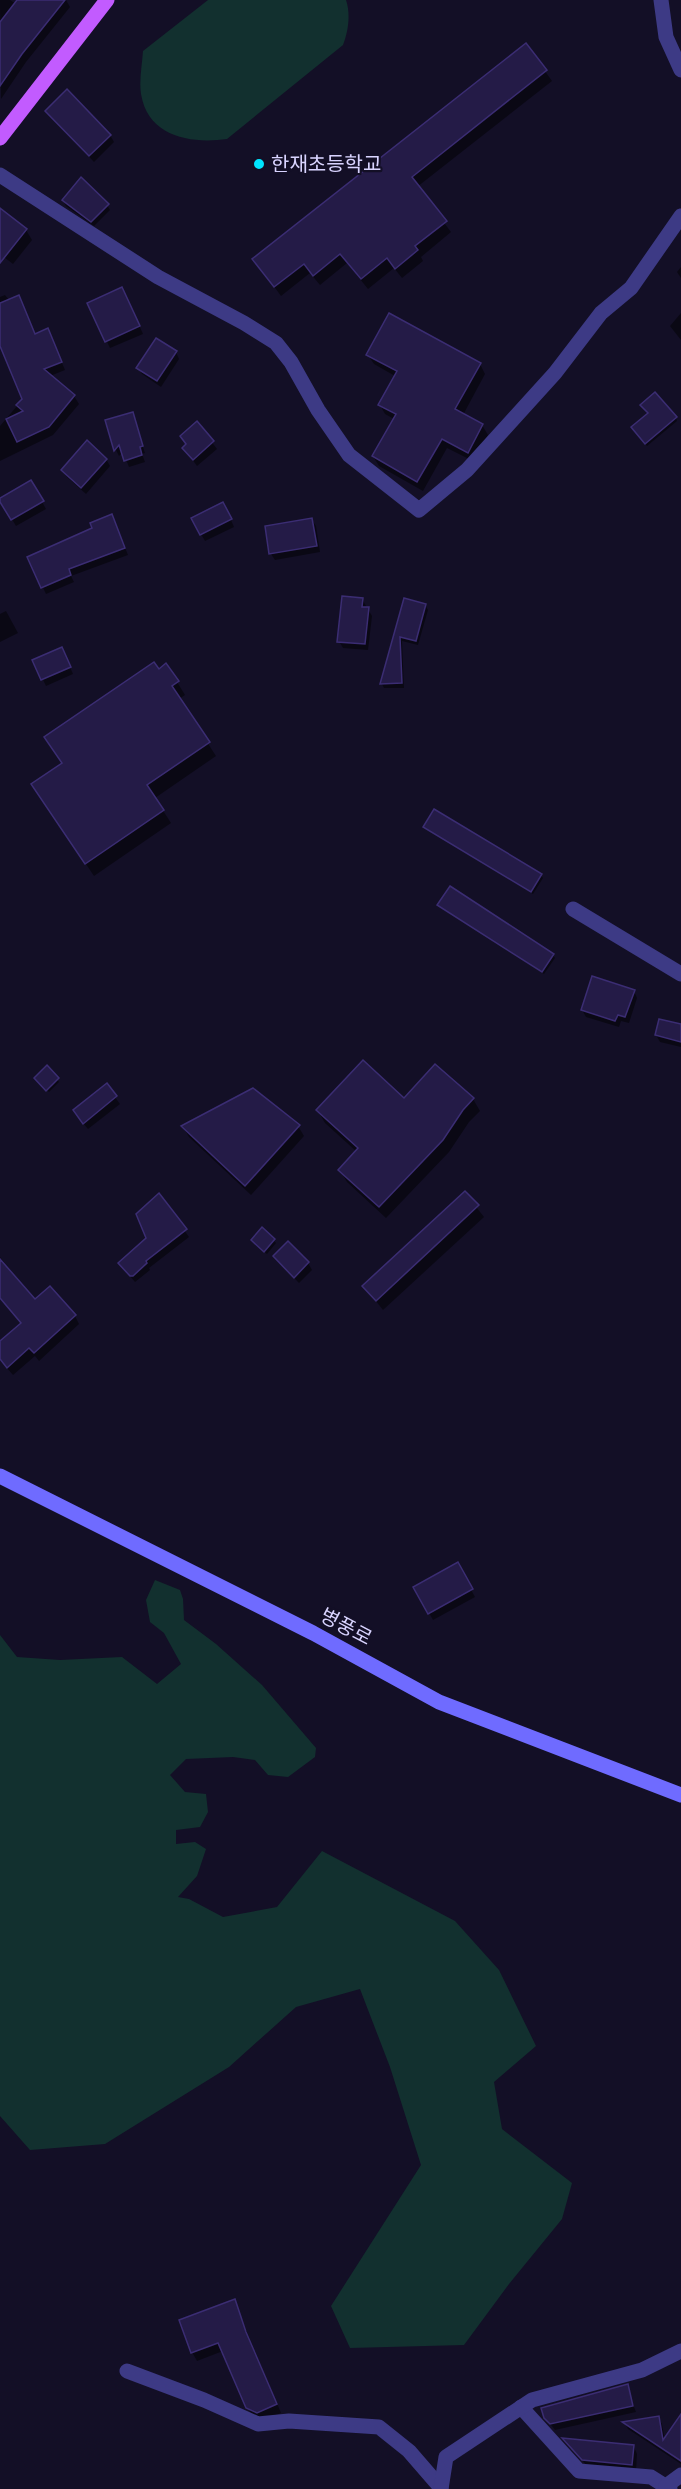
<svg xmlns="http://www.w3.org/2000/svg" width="681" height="2489" viewBox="0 0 681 2489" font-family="Karla,'Noto Sans KR',sans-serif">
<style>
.green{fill:#12302f}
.shadow{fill:#0007}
.building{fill:#241b47;stroke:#3b2d73;stroke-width:1.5}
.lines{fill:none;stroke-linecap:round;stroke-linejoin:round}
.street{stroke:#3d3a85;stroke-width:15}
.secondary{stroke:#6f6bff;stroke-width:15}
.primary{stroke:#c25bff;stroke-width:15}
.poi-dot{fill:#00e5ff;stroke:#130f26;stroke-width:2}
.labels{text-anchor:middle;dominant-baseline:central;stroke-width:4.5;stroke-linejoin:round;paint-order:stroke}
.poi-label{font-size:20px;fill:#d9d4ff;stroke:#130f26;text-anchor:start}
.street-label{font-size:20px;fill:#d9d4ff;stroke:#130f26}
</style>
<rect width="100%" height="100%" fill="#130f26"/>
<!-- green -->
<g class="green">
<path d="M 208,0 L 346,0 C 351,15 348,32 343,45 L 227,139 C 191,144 148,137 141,94 C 139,81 142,65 143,51 Z"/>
<path d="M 155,1580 L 180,1590 L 183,1599 L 184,1620 L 216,1644 L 262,1685 L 316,1748 L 315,1757 L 288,1777 L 268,1775 L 255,1760 L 233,1757 L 186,1759 L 170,1775 L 185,1792 L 206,1794 L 208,1812 L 200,1827 L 176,1830 L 176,1844 L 195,1842 L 206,1849 L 197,1876 L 178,1897 L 189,1899 L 223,1917 L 277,1907 L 322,1851 L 455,1921 L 499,1970 L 536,2046 L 494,2082 L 502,2129 L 572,2183 L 562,2219 L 509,2284 L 464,2345 L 350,2348 L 331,2306 L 421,2165 L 390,2067 L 360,1989 L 296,2007 L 229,2067 L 105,2144 L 30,2150 L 0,2116 L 0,1635 L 17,1657 L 60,1660 L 122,1657 L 157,1684 L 181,1664 L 164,1633 L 150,1622 L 146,1600 Z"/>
</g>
<!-- shadow -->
<g class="shadow">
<path d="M 0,0 L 10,0 L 16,4 L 19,0 L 66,0 L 70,7 L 26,62 L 1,99 Z"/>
<path d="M 526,45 L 552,81 L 417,187 L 451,232 L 421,257 L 423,261 L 402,278 L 394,268 L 368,289 L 347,263 L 320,285 L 310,273 L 281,296 L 254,259 Z"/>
<path d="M 47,111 L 110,135 L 114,142 L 94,162 Z"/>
<path d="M 63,200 L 107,205 L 110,210 L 94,226 L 66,206 Z"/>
<path d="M 0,209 L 26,230 L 32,240 L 13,264 L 0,254 Z"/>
<path d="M 681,267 L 681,278 L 677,272 Z"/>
<path d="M 5,295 L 36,335 L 48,330 L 65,370 L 50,376 L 74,396 L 79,404 L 53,435 L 0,461 L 0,426 L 23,399 L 0,344 L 0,297 Z"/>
<path d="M 126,296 L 143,334 L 110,348 L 89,304 Z"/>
<path d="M 681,313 L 681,340 L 670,326 Z"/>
<path d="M 176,352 L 179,359 L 161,387 L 142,374 L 138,368 Z"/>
<path d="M 368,355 L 480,364 L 485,374 L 463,415 L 482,425 L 488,435 L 473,461 L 447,448 L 423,491 L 379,466 L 373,456 L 394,419 L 385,414 L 380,405 L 395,376 L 374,364 Z"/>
<path d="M 132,414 L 145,453 L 142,454 L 145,462 L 129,467 L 123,452 L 119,456 L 116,450 L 107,421 Z"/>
<path d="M 649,414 L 676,418 L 677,421 L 647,446 L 634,430 Z"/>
<path d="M 197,423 L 217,449 L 197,466 L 184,448 Z"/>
<path d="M 106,459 L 110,466 L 86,494 L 67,477 L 63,470 Z"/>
<path d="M 31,482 L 46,509 L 16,526 L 0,499 Z"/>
<path d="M 227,511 L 234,527 L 205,541 L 201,534 Z"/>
<path d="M 312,520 L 316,526 L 320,552 L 275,560 L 271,554 Z"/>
<path d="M 115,523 L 128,555 L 71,576 L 74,582 L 46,594 L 29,558 Z"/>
<path d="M 362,599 L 372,616 L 368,650 L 343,648 L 339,641 Z"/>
<path d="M 405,600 L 425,605 L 428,610 L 418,645 L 402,641 L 404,688 L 384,688 L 382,684 Z"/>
<path d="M 6,611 L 18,633 L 0,642 L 0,614 Z"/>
<path d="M 65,656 L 73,674 L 46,686 L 34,661 Z"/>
<path d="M 158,671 L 177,682 L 185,695 L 179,699 L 216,756 L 155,798 L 171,823 L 94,876 L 33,785 L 63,764 L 46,737 Z"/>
<path d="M 424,827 L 541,875 L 543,878 L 533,894 Z"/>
<path d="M 439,905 L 553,955 L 555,958 L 544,974 Z"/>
<path d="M 634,991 L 637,998 L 629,1023 L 621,1021 L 619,1027 L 586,1017 L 582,1010 Z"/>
<path d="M 681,1026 L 681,1047 L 660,1042 L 656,1035 Z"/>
<path d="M 47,1067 L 59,1082 L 49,1092 L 38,1081 Z"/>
<path d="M 106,1085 L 120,1104 L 88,1129 L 78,1117 Z"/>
<path d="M 473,1099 L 480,1111 L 469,1122 L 449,1152 L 386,1218 L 347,1182 L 340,1170 L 357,1152 L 325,1123 L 318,1111 L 404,1100 Z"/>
<path d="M 298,1126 L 304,1136 L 251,1195 L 189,1137 L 183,1127 Z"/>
<path d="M 465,1193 L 484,1217 L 383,1310 L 364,1286 Z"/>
<path d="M 159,1195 L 189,1237 L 149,1268 L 150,1270 L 135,1282 L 120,1264 L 148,1238 Z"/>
<path d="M 262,1229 L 276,1243 L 267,1254 L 254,1243 Z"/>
<path d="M 0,1257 L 35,1301 L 75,1316 L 79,1324 L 39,1361 L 35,1356 L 13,1375 L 0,1360 L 0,1343 L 22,1325 L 0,1299 Z"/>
<path d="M 274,1257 L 308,1263 L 312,1270 L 299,1283 Z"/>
<path d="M 457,1564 L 475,1597 L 433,1620 L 415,1587 Z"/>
<path d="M 234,2301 L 281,2413 L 262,2421 L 253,2417 L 248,2408 L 223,2351 L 197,2361 L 192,2352 Z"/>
<path d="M 626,2386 L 636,2412 L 555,2430 L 545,2417 Z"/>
<path d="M 681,2416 L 681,2464 L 628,2429 L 625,2423 L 658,2417 L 662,2424 L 665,2440 Z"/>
<path d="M 565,2440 L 634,2447 L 637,2454 L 636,2471 L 587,2466 Z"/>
</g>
<!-- building -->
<g class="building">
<path d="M 17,0 L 65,0 L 22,54 L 0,86 L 0,22 Z"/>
<path d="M 526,43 L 547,70 L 412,177 L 447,221 L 415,246 L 418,250 L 395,269 L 387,258 L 361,279 L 340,254 L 313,276 L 304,264 L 274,287 L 252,259 Z"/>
<path d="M 67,89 L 111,135 L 89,156 L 45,111 Z"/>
<path d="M 81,177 L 109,204 L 91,222 L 62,200 Z"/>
<path d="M 0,208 L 27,229 L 0,263 Z"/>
<path d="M 122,287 L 140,326 L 105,342 L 87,303 Z"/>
<path d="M 19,295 L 35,334 L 48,328 L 62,362 L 44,369 L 75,395 L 49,427 L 17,442 L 6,419 L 23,411 L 16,405 L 22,399 L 0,346 L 0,303 Z"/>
<path d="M 389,313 L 481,363 L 455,409 L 483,424 L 468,453 L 442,439 L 417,482 L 372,456 L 396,414 L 378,405 L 397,371 L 366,355 Z"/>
<path d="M 156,338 L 177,351 L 157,381 L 136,368 Z"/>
<path d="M 655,392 L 677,417 L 645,444 L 631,427 L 648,413 L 640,405 Z"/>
<path d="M 133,412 L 143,446 L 140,447 L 142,455 L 124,461 L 119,445 L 114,451 L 105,420 Z"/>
<path d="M 197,421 L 214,441 L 193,460 L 182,448 L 186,444 L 180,436 Z"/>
<path d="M 87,440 L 107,459 L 81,488 L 61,470 Z"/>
<path d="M 31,480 L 44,501 L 11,520 L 0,502 L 0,498 Z"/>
<path d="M 223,502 L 232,519 L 200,535 L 191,518 Z"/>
<path d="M 112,514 L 125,548 L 69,569 L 71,575 L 41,588 L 27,557 L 92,528 L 90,523 Z"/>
<path d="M 312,518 L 317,546 L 269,554 L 265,526 Z"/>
<path d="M 342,596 L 363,598 L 362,607 L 369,607 L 365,644 L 337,642 Z"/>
<path d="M 404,598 L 426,604 L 416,641 L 400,637 L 402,683 L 380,684 Z"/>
<path d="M 62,647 L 71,667 L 41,680 L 32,660 Z"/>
<path d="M 154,662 L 159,669 L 166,663 L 179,681 L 172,686 L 210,742 L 147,785 L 164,810 L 85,864 L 31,784 L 62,763 L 44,737 Z"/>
<path d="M 434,809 L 542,874 L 531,892 L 423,827 Z"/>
<path d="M 450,886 L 554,954 L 542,972 L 437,905 Z"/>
<path d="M 592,976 L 635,990 L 625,1017 L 618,1015 L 615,1021 L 581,1010 Z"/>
<path d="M 659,1019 L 681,1024 L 681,1042 L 655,1035 Z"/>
<path d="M 363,1060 L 404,1098 L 435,1064 L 474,1098 L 463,1110 L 443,1140 L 379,1207 L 338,1170 L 358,1148 L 316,1110 Z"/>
<path d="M 47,1065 L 59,1078 L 46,1091 L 34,1078 Z"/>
<path d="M 107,1083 L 117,1096 L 83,1124 L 73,1110 Z"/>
<path d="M 253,1088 L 300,1125 L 245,1186 L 181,1126 Z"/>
<path d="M 465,1191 L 479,1205 L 376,1301 L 362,1286 Z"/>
<path d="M 159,1193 L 187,1229 L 146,1261 L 147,1263 L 133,1276 L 130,1276 L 118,1263 L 146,1238 L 136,1214 Z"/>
<path d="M 262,1227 L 275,1239 L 264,1252 L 251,1240 Z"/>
<path d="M 288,1241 L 309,1262 L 294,1278 L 273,1256 Z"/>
<path d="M 0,1259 L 35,1299 L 50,1286 L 76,1315 L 34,1353 L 29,1348 L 7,1368 L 0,1359 L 0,1341 L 21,1323 L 0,1298 Z"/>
<path d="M 458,1562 L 473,1589 L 428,1614 L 413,1587 Z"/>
<path d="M 235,2299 L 246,2332 L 277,2404 L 257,2413 L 246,2408 L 218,2343 L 191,2353 L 179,2320 Z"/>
<path d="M 628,2384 L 633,2406 L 550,2424 L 544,2418 L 541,2408 Z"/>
<path d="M 681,2414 L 681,2461 L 622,2422 L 659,2416 L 663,2440 Z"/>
<path d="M 562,2438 L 634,2445 L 632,2465 L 582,2460 Z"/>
</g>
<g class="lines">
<!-- street -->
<g class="street">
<path d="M 661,0 L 666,37 L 681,70"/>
<path d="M 0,175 L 158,277 L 244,323 L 276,343 L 291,362 L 318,410 L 349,455 L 419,510 L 467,470 L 555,373 L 601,313 L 631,288 L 681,216"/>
<path d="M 573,909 L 681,974"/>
<path d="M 127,2371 L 204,2400 L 258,2424 L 289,2421 L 379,2427 L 409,2451 L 441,2488"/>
<path d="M 521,2407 L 579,2471 L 651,2477 L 670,2489"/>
<path d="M 666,2486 L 681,2475"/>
<path d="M 441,2489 L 446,2457 L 532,2400 L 642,2370 L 681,2351"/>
</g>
<!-- secondary -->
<path class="secondary" d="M 0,1476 L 313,1633 L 439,1702 L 681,1795"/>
<!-- primary -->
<path class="primary" d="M 0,138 L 107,0"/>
</g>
<!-- markers -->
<circle class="poi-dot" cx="259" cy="164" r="6"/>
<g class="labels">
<!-- poi labels -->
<g class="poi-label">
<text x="271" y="164">한재초등학교</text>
</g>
<!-- street labels -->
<g class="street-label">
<text transform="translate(346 1627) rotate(28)">병풍로</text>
</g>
</g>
</svg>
